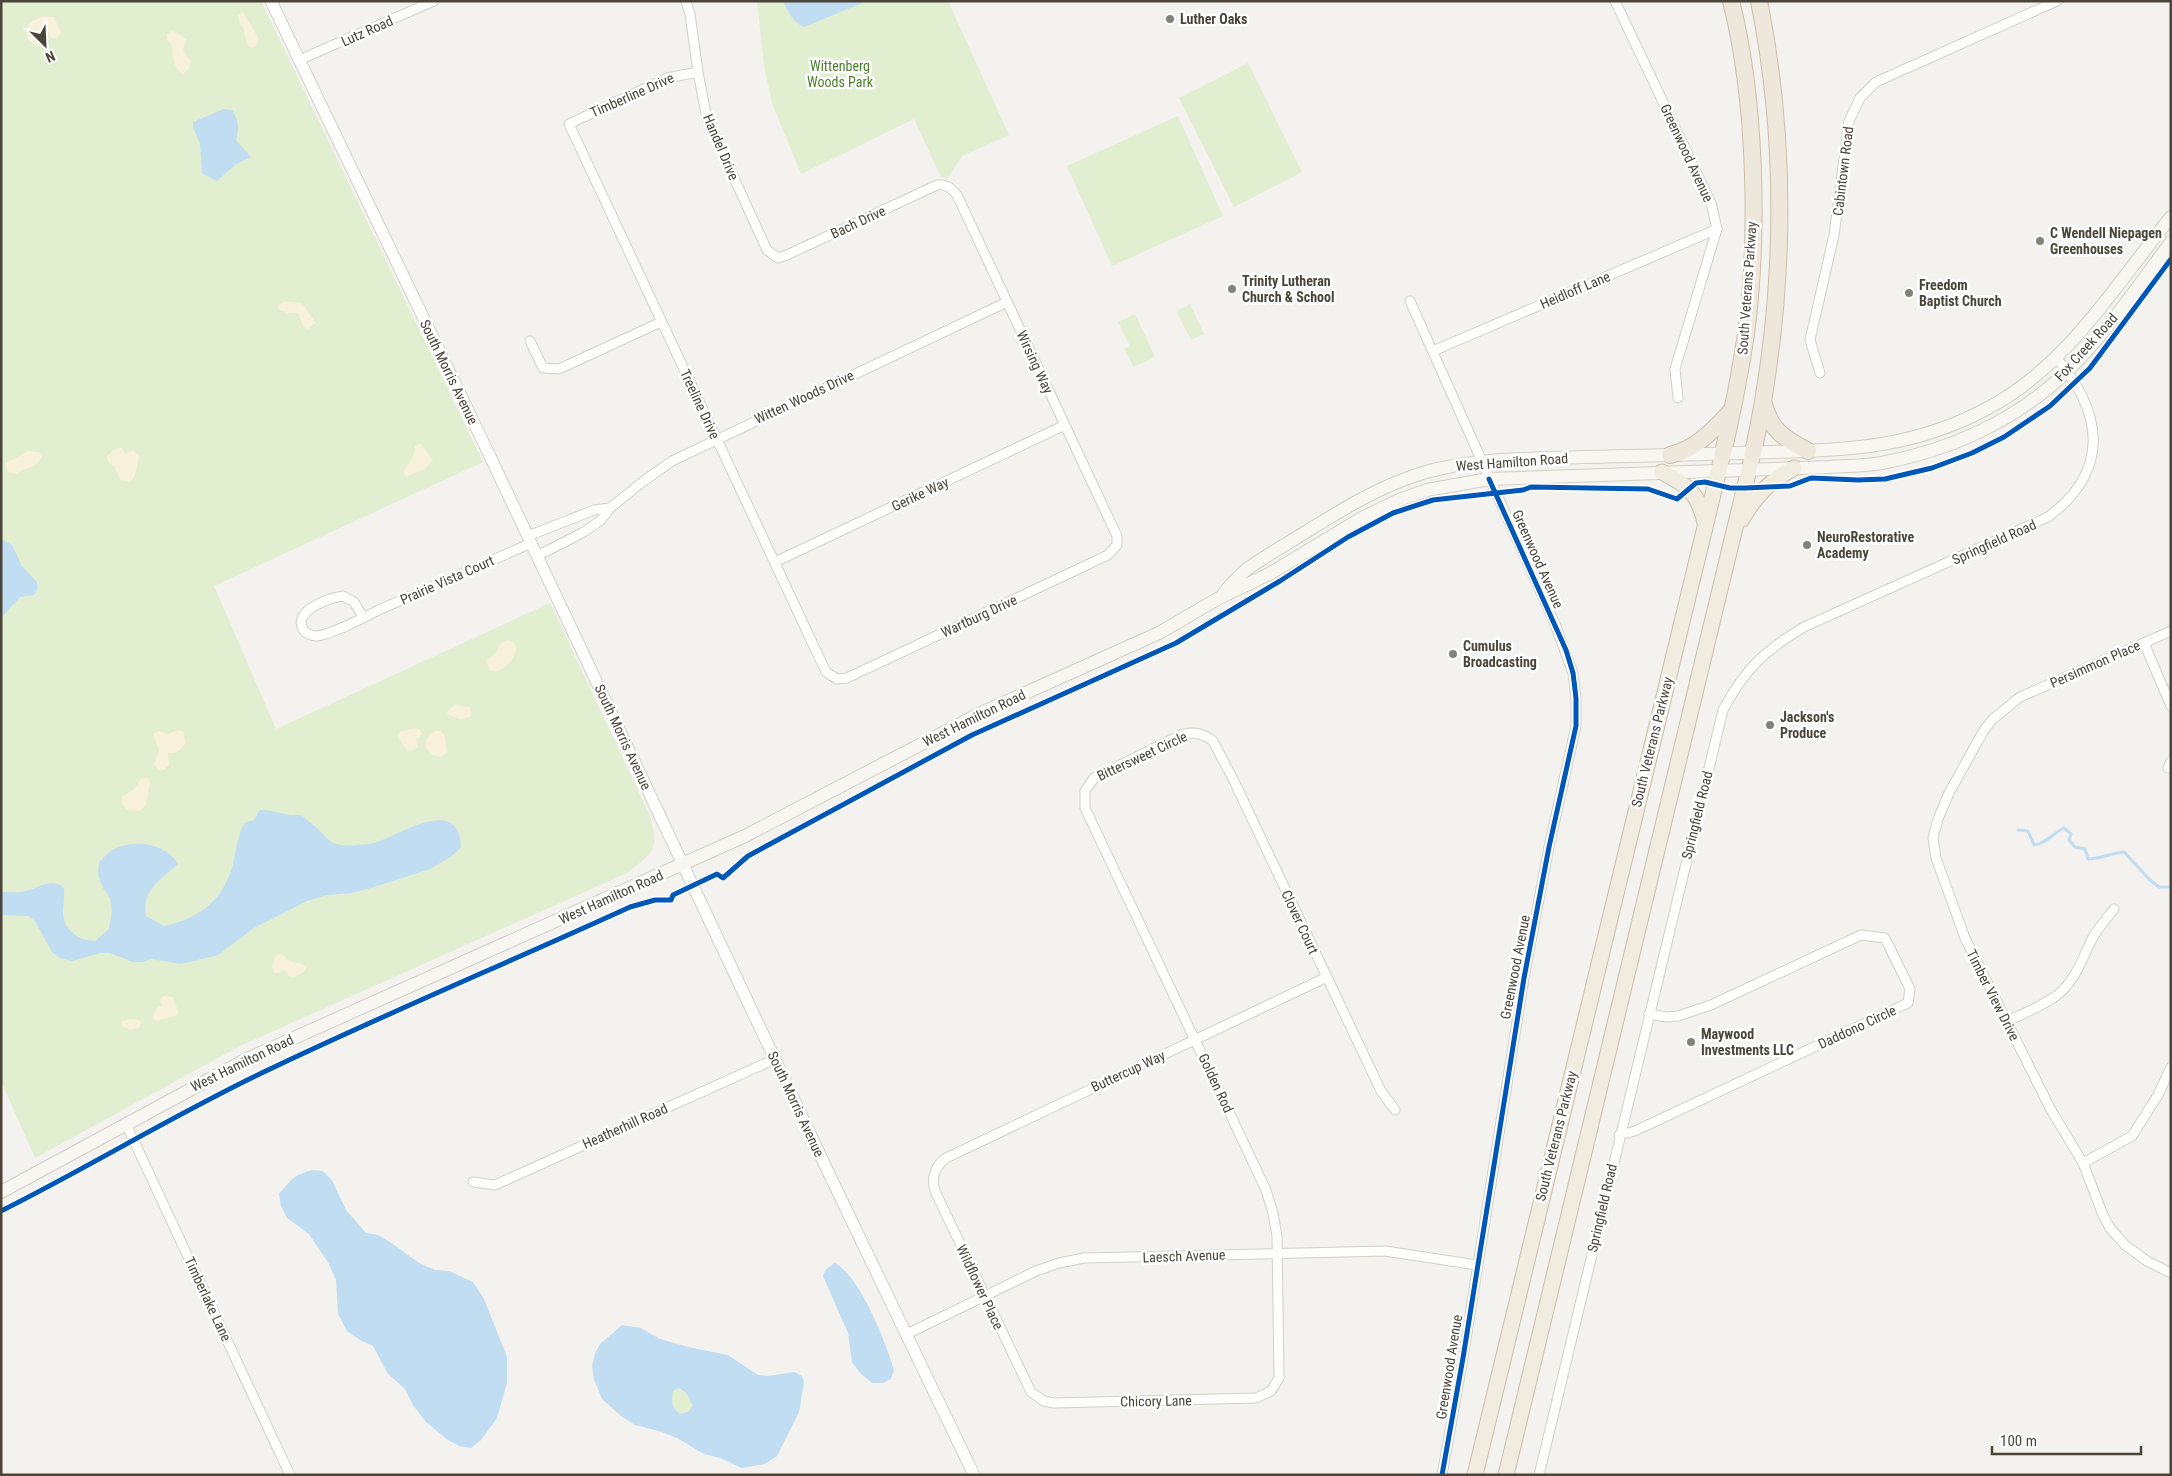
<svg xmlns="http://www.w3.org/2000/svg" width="2172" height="1476" viewBox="0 0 2172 1476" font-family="'Roboto Condensed',sans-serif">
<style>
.green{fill:#e1eecf}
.sand{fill:#f7f0da}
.water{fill:#c0ddf1;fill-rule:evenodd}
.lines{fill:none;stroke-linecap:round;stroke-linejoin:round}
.stream{stroke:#c0ddf1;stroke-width:3}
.minor-casing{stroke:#d2d0cb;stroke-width:11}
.tertiary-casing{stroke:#d2d0cb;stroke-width:13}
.secondary-casing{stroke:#d3cfc5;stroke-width:14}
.trunk-casing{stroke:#ccbfa9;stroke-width:17}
.motorway-casing{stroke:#ccbfa9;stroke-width:18}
.minor{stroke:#fdfdfc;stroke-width:9}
.tertiary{stroke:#fdfdfc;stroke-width:11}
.secondary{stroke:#f7f6f1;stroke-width:12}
.trunk{stroke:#f0ece0;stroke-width:15}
.motorway{stroke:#ede8db;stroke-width:16}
.cycleway-casing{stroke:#fff;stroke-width:8}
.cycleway{stroke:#0057b8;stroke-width:5}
.poi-dot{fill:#868178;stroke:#fff;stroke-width:2}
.labels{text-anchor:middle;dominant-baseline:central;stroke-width:5;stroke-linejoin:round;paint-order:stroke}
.poi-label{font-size:14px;font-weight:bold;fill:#4b4439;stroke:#fff;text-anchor:start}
.street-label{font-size:14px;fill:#4b4439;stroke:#fff}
.park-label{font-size:14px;fill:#4a7f2a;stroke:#fff}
</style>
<rect width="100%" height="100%" fill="#f4f2ee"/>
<!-- green -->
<g class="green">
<path d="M 1,1 L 261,1 L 483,462 L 214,586 L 276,729 L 550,603 L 649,814 C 660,849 654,852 627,873 L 240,1046 L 35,1158 L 1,1081 Z"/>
<path d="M 757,1 L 948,1 L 1009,135 L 962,156 L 947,179 L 941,177 L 914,119 L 801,174 L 772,103 L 764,65 Z"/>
<path d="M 1248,63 L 1302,172 L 1234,207 L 1179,98 Z"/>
<path d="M 1178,116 L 1223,216 L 1112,266 L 1067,166 Z"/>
<path d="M 1190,304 L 1204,334 L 1191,340 L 1176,311 Z"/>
<path d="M 1135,314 L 1155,357 L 1134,367 L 1124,349 L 1130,346 L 1118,322 Z"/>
<path d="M 679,1388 L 690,1397 L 693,1405 L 689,1411 L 681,1414 C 672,1409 671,1401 673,1391 Z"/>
</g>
<!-- sand -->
<g class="sand">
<path d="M 243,12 L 259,39 L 257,45 L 252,48 L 247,45 L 244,29 L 239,23 L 238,15 Z"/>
<path d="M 43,16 L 54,17 L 61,33 L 57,38 L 52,38 L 45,28 L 46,41 L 43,45 L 37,46 L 28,40 L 27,27 L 31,22 Z"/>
<path d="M 173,31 L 187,39 L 183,51 L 191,61 L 189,68 L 183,74 C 174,70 172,55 172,46 L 167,40 L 166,34 Z"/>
<path d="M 284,301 L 302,303 L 316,323 L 308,329 L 304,328 L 298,313 L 287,313 L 279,310 L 278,306 Z"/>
<path d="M 420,443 L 433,460 L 425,469 L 406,477 L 404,475 C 405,461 415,463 415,446 Z"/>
<path d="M 119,448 L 122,448 L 126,454 L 133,450 L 139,457 C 137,465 137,477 130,482 L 120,480 L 115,467 L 109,463 L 106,457 L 113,450 Z"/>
<path d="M 28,451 L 39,452 L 42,457 L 37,464 L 15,474 L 8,472 L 5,464 Z"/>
<path d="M 507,640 L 512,641 L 516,646 C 518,657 502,676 489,670 L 487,660 L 496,652 L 500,644 Z"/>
<path d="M 455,705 L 469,707 L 472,712 L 470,717 L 460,719 L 447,714 L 448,710 Z"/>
<path d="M 415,728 L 419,729 L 422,734 L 417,739 L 418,747 L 413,750 L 407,750 L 397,736 L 399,732 Z"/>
<path d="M 177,730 L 183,731 L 186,742 C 182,749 176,755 168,753 L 169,765 L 164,770 L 160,771 L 154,765 L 159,750 L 153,734 L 159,731 L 168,734 Z"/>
<path d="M 436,731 L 441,731 L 445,736 L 447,752 L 441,757 L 432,755 C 422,746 424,736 436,731 Z"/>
<path d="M 148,777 L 150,783 L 146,805 L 139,811 L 127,810 L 122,804 L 122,797 L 134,789 L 141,779 Z"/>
<path d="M 278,954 C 285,955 284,957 289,960 C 296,964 301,961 306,968 L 304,972 L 294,977 L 289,976 L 284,970 L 275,974 L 272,968 L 275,957 Z"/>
<path d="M 164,996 L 172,997 L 178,1010 L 178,1015 L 156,1021 L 152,1018 L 158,1006 L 163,1006 L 159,1000 Z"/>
<path d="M 130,1019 L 137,1019 L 141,1022 L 139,1028 L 130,1030 L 122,1026 L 121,1022 Z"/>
</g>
<!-- water -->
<g class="water">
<path d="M 783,1 L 867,1 L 804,27 C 793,22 788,12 783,1 Z"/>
<path d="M 224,109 L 232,110 C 239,120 239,128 236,140 L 251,157 L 236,164 L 217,181 L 202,173 L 200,144 L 193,127 L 193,122 Z"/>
<path d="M 1,539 L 12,545 L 22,566 L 37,582 L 37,590 L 34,595 L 20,597 L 1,618 Z"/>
<path d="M 260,810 C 271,810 279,813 290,815 C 294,815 299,814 302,816 C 305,817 308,821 311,823 C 330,838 328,848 356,845 C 362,845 369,844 375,843 C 400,835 459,794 461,847 L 452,856 L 430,869 L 371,888 L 351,893 L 327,895 L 307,901 L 254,928 L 218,955 L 181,964 L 151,959 L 143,962 L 133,962 L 110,953 L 100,953 L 72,961 L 60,958 L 52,952 L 35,921 L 28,916 L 1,915 L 1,892 C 8,892 15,893 22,892 C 36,890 51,876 64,888 C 65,897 63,904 63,912 C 63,930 79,941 95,941 L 109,929 L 112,910 L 110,898 L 103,888 L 98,875 L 99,862 C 103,859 106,854 111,851 C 132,838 166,843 178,864 C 161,879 141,891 146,916 L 164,926 C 200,918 223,901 233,864 C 236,850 238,836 244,823 L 254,820 Z"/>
<path d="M 313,1170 L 323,1171 L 332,1180 L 346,1210 L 366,1233 L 378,1235 L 390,1242 L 419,1263 L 435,1270 L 449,1271 L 473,1282 L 484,1299 L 507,1357 L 507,1383 L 497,1418 L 481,1440 L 471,1448 L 459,1446 L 448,1440 L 426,1422 L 413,1405 L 405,1389 L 388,1374 L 373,1346 L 360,1340 L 347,1331 L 338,1314 L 336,1280 L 329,1264 L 309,1234 L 287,1218 L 281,1206 L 279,1194 C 292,1179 293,1175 313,1170 Z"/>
<path d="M 835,1263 C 860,1276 886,1343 894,1370 L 891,1379 L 883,1383 L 872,1383 L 861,1374 L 852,1362 L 848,1333 L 823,1276 L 826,1269 Z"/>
<path d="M 622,1325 L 641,1328 L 660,1339 L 688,1347 L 728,1355 L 758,1375 L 768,1376 L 794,1372 L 802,1376 L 804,1382 L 799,1412 L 777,1456 L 765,1464 L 742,1468 L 720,1458 L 704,1454 L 677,1438 L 659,1431 L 635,1425 L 621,1416 L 602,1399 L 594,1379 L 592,1366 L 595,1353 L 600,1344 ZM 679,1388 L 686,1393 L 693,1405 L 689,1411 L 681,1414 C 672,1409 671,1401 673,1391 Z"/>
</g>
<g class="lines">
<!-- stream -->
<path class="stream" d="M 2018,830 L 2028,831 L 2034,845 C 2046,844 2053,833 2064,828 L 2071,834 L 2069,840 L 2075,847 L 2085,849 L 2088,859 C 2101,859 2111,853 2124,852 L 2150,880 L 2159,887 L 2171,887"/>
<!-- minor casing -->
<g class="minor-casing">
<g id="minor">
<path d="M 686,1 L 690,14 L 698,72 L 707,119 L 767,250 L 778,258 L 787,255 L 937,185 C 947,184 951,188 957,195 L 1117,536 L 1117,545 L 1108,555 L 847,678 L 837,679 L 826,672 L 569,124 L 667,78 L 698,72"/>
<path d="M 1615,1 L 1711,203 L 1717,229 L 1675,369 L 1678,398"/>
<path d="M 299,60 L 434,1"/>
<path d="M 1410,301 L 1555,624 L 1573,673 L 1576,698 L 1576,726 L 1549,847 L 1524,978 L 1463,1358 L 1442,1475"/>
<path d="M 530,341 L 543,368 L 559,369 L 661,322"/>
<path d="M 1433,351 L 1717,229"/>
<path d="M 1820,373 L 1810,340 L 1834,235 L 1849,121 L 1860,98 L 1876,82 L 2057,1"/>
<path d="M 528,536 L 594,510 L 610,508"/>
<path d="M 537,556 L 582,533 L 600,521 L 610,508 L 645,480 L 672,461 L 1007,302"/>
<path d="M 775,562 L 1065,425"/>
<path d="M 363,617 L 354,602 L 343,596 C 330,598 296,609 302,627 C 304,633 311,636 317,636 C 334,634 364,617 381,609 C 431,587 481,566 531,543"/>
<path d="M 2171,631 L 2020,697 L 1993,719 L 1984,730 L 1949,793 L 1938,819 L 1933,838 L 1936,858 L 1965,938 L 2051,1110 L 2083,1163 L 2103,1215 L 2110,1228 L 2125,1245 L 2147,1261 L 2171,1273"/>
<path d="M 2144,643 L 2171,706"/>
<path d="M 2168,768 L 2171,761"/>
<path d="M 1327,977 L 946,1158 C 935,1166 931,1178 935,1191 L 1031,1392 L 1044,1401 L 1054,1403 L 1256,1398 L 1271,1391 L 1279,1378 L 1277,1236 L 1273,1213 L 1266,1190 L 1085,808 L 1085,791 L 1094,778 L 1181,735 C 1193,731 1203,733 1213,741 L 1234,781 L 1381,1091 L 1395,1110"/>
<path d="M 2007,1021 C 2024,1014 2041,1006 2056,996 C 2075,982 2083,957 2093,937 C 2099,927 2107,918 2114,909"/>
<path d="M 126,1124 L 290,1475"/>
<path d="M 1619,1135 L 1635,1131 L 1908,1003 L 1910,989 L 1885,938 L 1861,935 L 1711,1005 L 1678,1016 L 1666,1017 L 1649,1014"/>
<path d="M 2083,1163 L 2132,1136 L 2158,1095 L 2171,1067"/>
<path d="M 473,1182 L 495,1185 L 775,1059"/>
<path d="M 907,1334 L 1036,1271 L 1059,1263 L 1084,1258 L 1385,1251 L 1477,1265"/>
<path d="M 1539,1475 L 1723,710 C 1745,669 1764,651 1804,627 L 2048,517 C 2090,486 2106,445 2082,396 C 2076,383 2066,371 2057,358"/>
</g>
</g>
<!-- tertiary casing -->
<g class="tertiary-casing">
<path id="tertiary" d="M 271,1 L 488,452 L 832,1180 L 974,1475"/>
</g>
<!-- secondary casing -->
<g class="secondary-casing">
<g id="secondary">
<path d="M 1224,593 C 1231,585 1238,576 1247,569 C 1264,557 1283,546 1301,535 C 1341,510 1381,485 1426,472 C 1476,458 1530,459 1582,457 C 1645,456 1708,454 1771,452 C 1852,450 1917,447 1990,407 C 2069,364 2115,285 2171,217"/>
<path d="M 1,1192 L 247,1059 L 745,836 L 981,713 L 1159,633 L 1219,598 L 1269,574 L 1362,518 L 1399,500 L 1427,490 L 1489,479 L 1829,467 C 1846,466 1864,466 1882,463 C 1950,450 2016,421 2066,372 C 2106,334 2138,286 2171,242"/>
</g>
</g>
<!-- trunk casing -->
<g class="trunk-casing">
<g id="trunk">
<path d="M 1662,472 C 1688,485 1699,494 1705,523"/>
<path d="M 1742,519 C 1756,495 1770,481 1794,468"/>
<path d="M 1475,1475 L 1723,453"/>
<path d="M 1506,1475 L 1753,453"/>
</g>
</g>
<!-- motorway casing -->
<g class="motorway-casing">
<g id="motorway">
<path d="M 1764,404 C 1771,431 1785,439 1808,451"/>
<path d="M 1723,453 C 1732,414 1740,374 1746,334 C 1759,234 1756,99 1731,1"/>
<path d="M 1753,453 C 1785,305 1789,150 1759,1"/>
<path d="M 1670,455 C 1697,449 1713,430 1732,410"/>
</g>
</g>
<!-- minor -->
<use href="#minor" class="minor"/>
<!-- tertiary -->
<use href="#tertiary" class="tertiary"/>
<!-- secondary -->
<use href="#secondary" class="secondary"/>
<!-- trunk -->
<use href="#trunk" class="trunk"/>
<!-- motorway -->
<use href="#motorway" class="motorway"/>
<!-- cycleway casing -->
<g class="cycleway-casing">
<g id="cycleway">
<path d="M 1,1211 C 91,1166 177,1113 268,1070 C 387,1013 510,962 630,907 L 655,900 L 671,900 L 673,895 L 717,874 L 723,878 L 748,856 L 972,735 L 1176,643 L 1280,581 L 1348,537 L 1393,513 L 1433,500 L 1523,490 L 1531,487 L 1648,489 L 1677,499 L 1696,483 L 1705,482 L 1730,488 L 1745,488 L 1790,486 L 1811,478 L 1858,480 L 1885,479 L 1932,468 L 1972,453 L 2004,437 L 2050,406 L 2090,368 L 2171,259"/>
<path d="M 1442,1475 L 1463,1358 L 1524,978 L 1549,847 L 1576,726 L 1576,698 L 1573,673 L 1566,650 L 1489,479"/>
</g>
</g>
<!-- cycleway -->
<use href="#cycleway" class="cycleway"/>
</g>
<!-- markers -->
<g class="poi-dot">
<circle cx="1170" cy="19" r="5"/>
<circle cx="2040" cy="241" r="5"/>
<circle cx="1232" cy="289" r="5"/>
<circle cx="1909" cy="293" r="5"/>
<circle cx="1807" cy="545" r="5"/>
<circle cx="1453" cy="654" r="5"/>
<circle cx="1770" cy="725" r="5"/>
<circle cx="1691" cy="1042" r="5"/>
</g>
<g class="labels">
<!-- poi labels -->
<g class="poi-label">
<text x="1180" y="19">Luther Oaks</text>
<text x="2050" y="233">C Wendell Niepagen<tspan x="2050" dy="16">Greenhouses</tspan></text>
<text x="1242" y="281">Trinity Lutheran<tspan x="1242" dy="16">Church &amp; School</tspan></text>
<text x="1919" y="285">Freedom<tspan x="1919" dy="16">Baptist Church</tspan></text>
<text x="1817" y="537">NeuroRestorative<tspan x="1817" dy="16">Academy</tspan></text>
<text x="1463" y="646">Cumulus<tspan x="1463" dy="16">Broadcasting</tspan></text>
<text x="1780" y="717">Jackson's<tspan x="1780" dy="16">Produce</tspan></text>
<text x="1701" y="1034">Maywood<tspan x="1701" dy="16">Investments LLC</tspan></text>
</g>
<!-- street labels -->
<g class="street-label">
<text transform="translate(367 31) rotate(-24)">Lutz Road</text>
<text transform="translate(632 95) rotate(-24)">Timberline Drive</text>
<text transform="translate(721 147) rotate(67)">Handel Drive</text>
<text transform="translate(1687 153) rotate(65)">Greenwood Avenue</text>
<text transform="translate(1843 171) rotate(-83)">Cabintown Road</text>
<text transform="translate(858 222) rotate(-25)">Bach Drive</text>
<text transform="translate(1747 288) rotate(-86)">South Veterans Parkway</text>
<text transform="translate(1575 290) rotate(-23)">Heidloff Lane</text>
<text transform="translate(2086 347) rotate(-48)">Fox Creek Road</text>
<text transform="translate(1035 362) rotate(65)">Wirsing Way</text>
<text transform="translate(449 372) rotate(64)">South Morris Avenue</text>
<text transform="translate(804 397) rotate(-25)">Witten Woods Drive</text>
<text transform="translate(700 404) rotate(65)">Treeline Drive</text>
<text transform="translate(1512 462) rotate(-4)">West Hamilton Road</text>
<text transform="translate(920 494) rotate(-25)">Gerike Way</text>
<text transform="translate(1994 542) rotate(-24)">Springfield Road</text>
<text transform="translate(1538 559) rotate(66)">Greenwood Avenue</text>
<text transform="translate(447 580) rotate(-24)">Prairie Vista Court</text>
<text transform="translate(979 616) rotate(-25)">Wartburg Drive</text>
<text transform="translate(2095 664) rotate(-24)">Persimmon Place</text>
<text transform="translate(974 718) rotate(-26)">West Hamilton Road</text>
<text transform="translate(623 737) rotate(65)">South Morris Avenue</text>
<text transform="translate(1652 742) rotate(-76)">South Veterans Parkway</text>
<text transform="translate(1142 756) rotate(-25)">Bittersweet Circle</text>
<text transform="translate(1697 815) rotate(-76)">Springfield Road</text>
<text transform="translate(611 897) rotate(-24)">West Hamilton Road</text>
<text transform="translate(1300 922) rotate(65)">Clover Court</text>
<text transform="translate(1515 967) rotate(-79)">Greenwood Avenue</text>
<text transform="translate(1993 995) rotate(63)">Timber View Drive</text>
<text transform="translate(1857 1027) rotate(-25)">Daddono Circle</text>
<text transform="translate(242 1063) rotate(-26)">West Hamilton Road</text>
<text transform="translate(1128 1071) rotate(-25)">Buttercup Way</text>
<text transform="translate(1216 1083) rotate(65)">Golden Rod</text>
<text transform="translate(796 1104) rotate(65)">South Morris Avenue</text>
<text transform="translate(625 1126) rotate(-24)">Heatherhill Road</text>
<text transform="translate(1556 1136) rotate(-76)">South Veterans Parkway</text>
<text transform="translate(1602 1208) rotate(-77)">Springfield Road</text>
<text transform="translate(1184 1256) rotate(-2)">Laesch Avenue</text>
<text transform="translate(980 1287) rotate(65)">Wildflower Place</text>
<text transform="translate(208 1299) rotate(65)">Timberlake Lane</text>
<text transform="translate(1449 1367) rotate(-81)">Greenwood Avenue</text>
<text transform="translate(1156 1401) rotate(-1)">Chicory Lane</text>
</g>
<!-- park labels -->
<g class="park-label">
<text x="840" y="66">Wittenberg<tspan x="840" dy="16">Woods Park</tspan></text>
</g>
</g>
<!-- border -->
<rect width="2172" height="1476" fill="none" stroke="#4b4439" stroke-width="5"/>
<!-- north arrow -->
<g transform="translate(45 45) rotate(156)" stroke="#ffffff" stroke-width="4" paint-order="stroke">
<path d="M0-4L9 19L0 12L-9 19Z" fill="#4b4439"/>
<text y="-8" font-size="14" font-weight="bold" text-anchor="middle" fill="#4b4439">N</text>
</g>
<!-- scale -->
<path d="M1992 1446v8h149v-8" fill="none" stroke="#4b4439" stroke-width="2.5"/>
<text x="2000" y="1446" font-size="15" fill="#4b4439" stroke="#ffffff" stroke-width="4" paint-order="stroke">100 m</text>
</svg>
